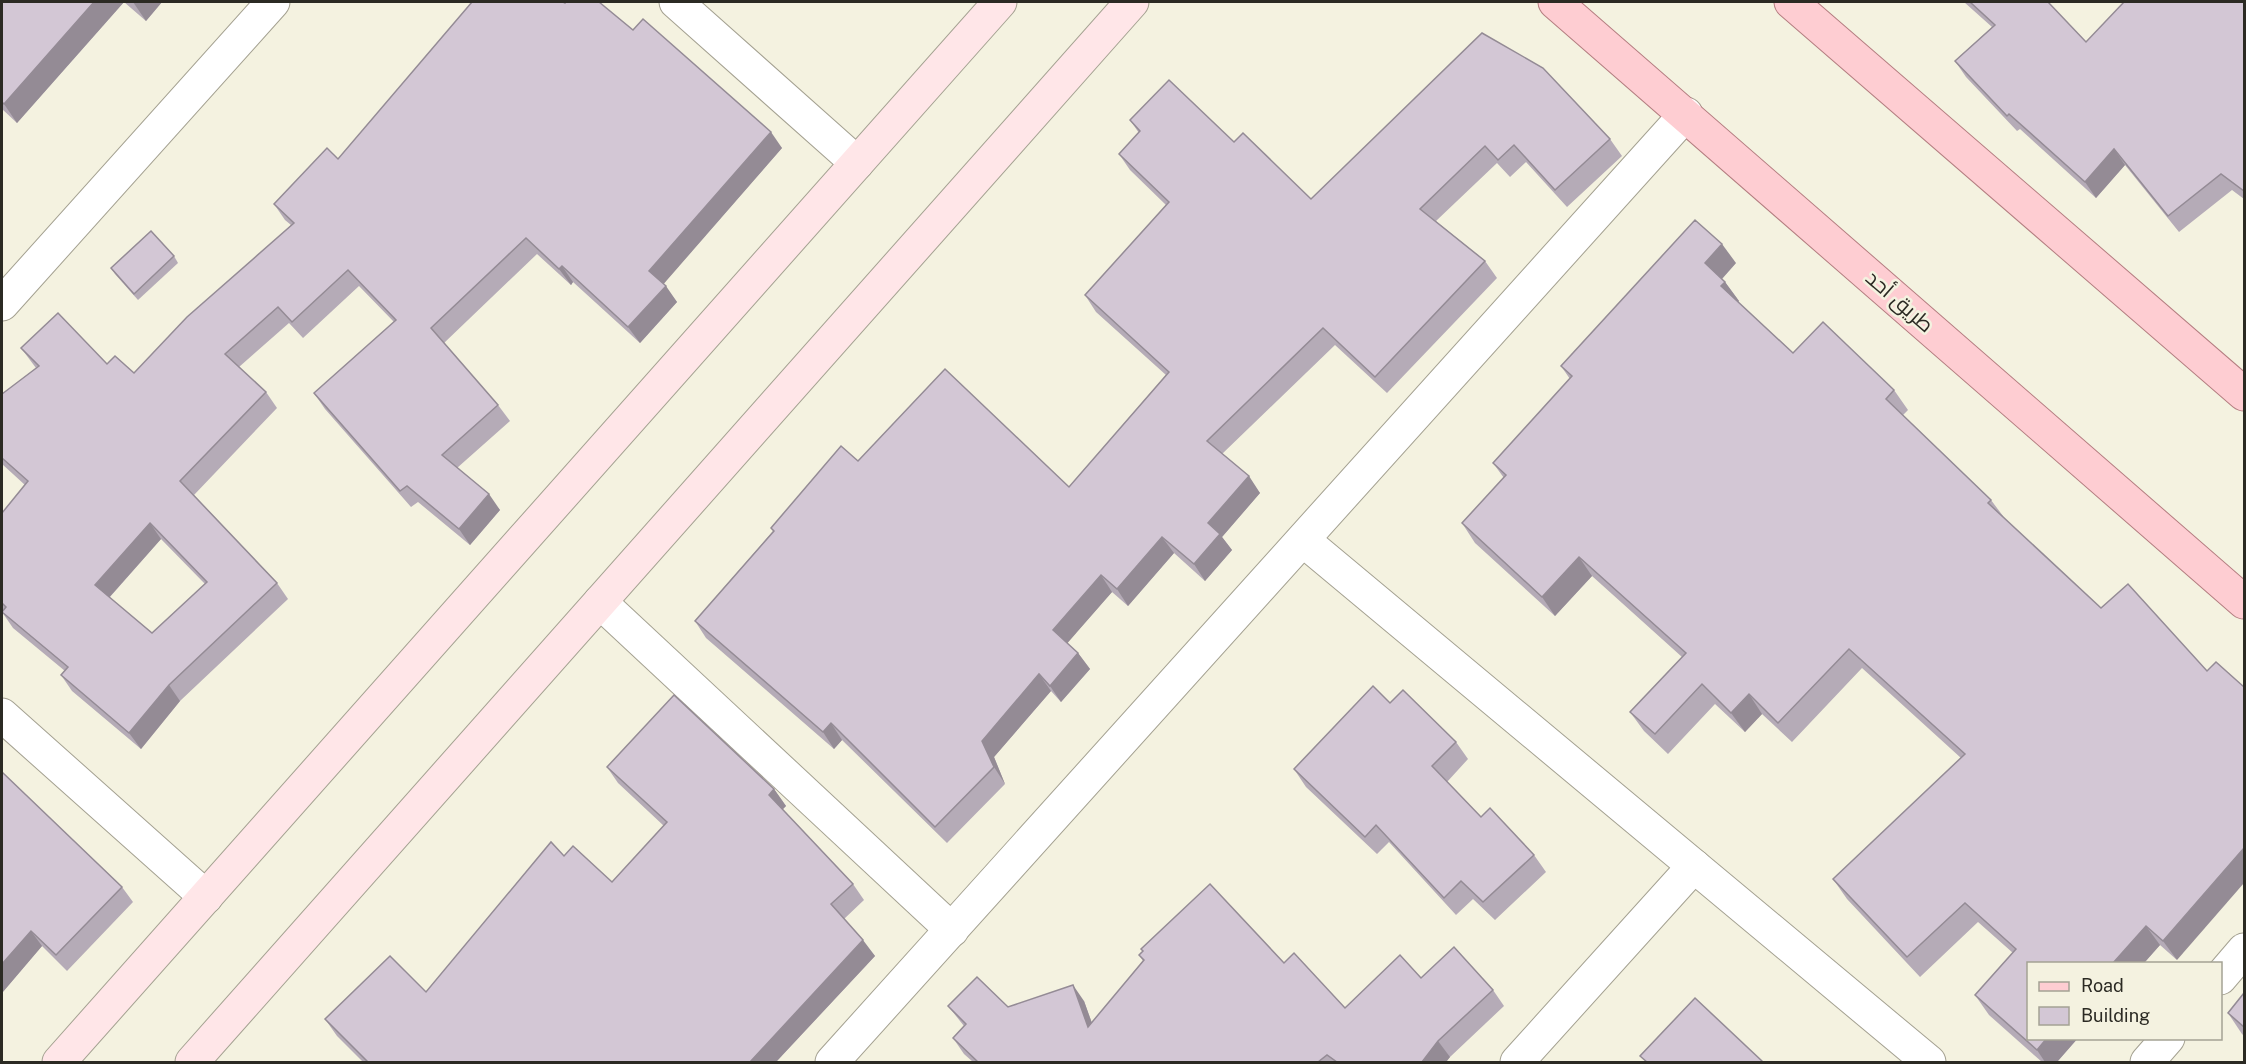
<svg xmlns="http://www.w3.org/2000/svg" width="2246" height="1064" viewBox="0 0 2246 1064" font-family="'Public Sans',Cairo,sans-serif">
<style>
.lines{fill:none;stroke-linecap:round;stroke-linejoin:round}
.street-casing{stroke:#a4a191;stroke-width:35}
.secondary-casing{stroke:#a4a191;stroke-width:35}
.primary-casing{stroke:#b47e81;stroke-width:35}
.street{stroke:#fff;stroke-width:33}
.secondary{stroke:#ffe6e8;stroke-width:33}
.primary{stroke:#fecdd2;stroke-width:33}
.wall{fill:#b5abb7;fill-rule:evenodd}
.shaded-wall{fill:#948b95}
.building{fill:#d3c7d5;stroke:#948b95;stroke-width:1.5;fill-rule:evenodd}
.labels{text-anchor:middle;dominant-baseline:central;stroke-width:5;stroke-linejoin:round;paint-order:stroke}
.street-label{font-size:21px;fill:#2b2a23;stroke:#f4f2e0}
</style>
<rect width="100%" height="100%" fill="#f4f2e0"/>
<g class="lines">
<!-- street casing -->
<g class="street-casing">
<g id="street">
<path d="M 676,2 L 857,163"/>
<path d="M 2,304 L 273,2"/>
<path d="M 1303,540 L 1929,1062"/>
<path d="M 600,602 L 952,930"/>
<path d="M 2,715 L 206,897"/>
<path d="M 2220,978 L 2244,950"/>
<path d="M 832,1062 L 1686,114"/>
<path d="M 1517,1062 L 1694,866"/>
<path d="M 2147,1062 L 2168,1038"/>
</g>
</g>
<!-- secondary casing -->
<g class="secondary-casing">
<g id="secondary">
<path d="M 59,1062 L 1000,2"/>
<path d="M 192,1062 L 1132,2"/>
</g>
</g>
<!-- primary casing -->
<g class="primary-casing">
<g id="primary">
<path d="M 1555,2 L 2244,602"/>
<path d="M 1791,2 L 2244,394"/>
</g>
</g>
<!-- street -->
<use href="#street" class="street"/>
<!-- secondary -->
<use href="#secondary" class="secondary"/>
<!-- primary -->
<use href="#primary" class="primary"/>
</g>
<!-- wall -->
<g class="wall">
<path d="M 2,2 L 162,2 L 146,21 L 124,2 L 17,123 L 2,109 Z"/>
<path d="M 1964,2 L 2048,2 L 2086,42 L 2244,2 L 2244,199 L 2232,190 L 2179,232 L 2125,165 L 2096,198 L 2020,129 L 2017,131 L 1966,77 L 1955,61 L 1992,27 Z"/>
<path d="M 565,3 L 633,30 L 782,148 L 663,284 L 677,302 L 640,343 L 573,282 L 571,285 L 537,254 L 444,343 L 498,405 L 510,421 L 457,468 L 500,510 L 470,545 L 418,502 L 411,507 L 325,409 L 314,393 L 394,322 L 359,286 L 303,338 L 289,323 L 239,367 L 266,392 L 277,408 L 194,495 L 277,583 L 288,599 L 180,701 L 141,749 L 72,691 L 61,675 L 65,671 L 13,628 L 2,612 L 2,513 L 25,485 L 2,464 L 2,394 L 36,368 L 21,348 L 107,364 L 134,373 L 291,225 L 285,220 L 274,204 ZM 161,539 L 205,584 L 152,633 L 109,598 Z"/>
<path d="M 1482,33 L 1610,139 L 1622,156 L 1567,207 L 1526,162 L 1510,177 L 1497,163 L 1436,221 L 1485,261 L 1497,278 L 1387,393 L 1335,345 L 1222,454 L 1260,493 L 1222,537 L 1232,550 L 1205,581 L 1174,553 L 1128,606 L 1112,592 L 1067,643 L 1078,653 L 1090,669 L 1061,702 L 1051,691 L 994,757 L 1005,784 L 947,843 L 842,740 L 834,749 L 706,638 L 695,621 L 773,531 L 771,528 L 858,461 L 1069,487 L 1166,375 L 1096,312 L 1085,295 L 1166,205 L 1130,170 L 1119,154 L 1139,133 L 1130,120 L 1234,142 L 1311,199 Z"/>
<path d="M 174,256 L 178,263 L 138,300 L 115,274 L 111,268 Z"/>
<path d="M 1736,263 L 1722,279 L 1725,282 L 1739,301 L 1738,302 L 1793,353 L 1894,390 L 1908,410 L 1903,415 L 1991,500 L 2003,516 L 2177,960 L 2160,945 L 2057,1062 L 2042,1062 L 1989,1015 L 1975,995 L 2013,953 L 1978,922 L 1920,977 L 1847,899 L 1833,879 L 1961,758 L 1862,668 L 1792,742 L 1762,714 L 1745,732 L 1715,704 L 1668,754 L 1644,731 L 1630,712 L 1682,657 L 1592,576 L 1555,616 L 1475,543 L 1462,523 L 1504,478 L 1493,463 L 1570,379 L 1561,366 Z"/>
<path d="M 1390,703 L 1456,742 L 1468,759 L 1447,782 L 1481,817 L 1534,855 L 1546,872 L 1495,920 L 1473,899 L 1456,915 L 1389,842 L 1377,854 L 1306,787 L 1294,769 Z"/>
<path d="M 607,767 L 774,789 L 786,806 L 782,810 L 853,884 L 864,900 L 844,919 L 875,956 L 776,1062 L 363,1062 L 337,1036 L 325,1019 L 426,992 L 564,856 L 612,882 L 664,826 L 618,783 Z"/>
<path d="M 2,772 L 122,887 L 133,902 L 67,971 L 42,946 L 2,993 Z"/>
<path d="M 1139,955 L 1284,963 L 1345,1008 L 1421,978 L 1493,990 L 1504,1006 L 1450,1057 L 1446,1062 L 973,1062 L 964,1054 L 953,1038 L 964,1026 L 948,1006 L 1008,1007 L 1084,1001 L 1092,1023 L 1143,961 Z"/>
<path d="M 2244,993 L 2244,1036 L 2242,1034 L 2228,1013 Z"/>
</g>
<!-- shaded-wall -->
<g class="shaded-wall">
<path d="M 94,2 L 124,2 L 17,123 L 4,104 Z"/>
<path d="M 133,2 L 162,2 L 146,21 Z"/>
<path d="M 771,132 L 782,148 L 661,287 L 649,271 Z"/>
<path d="M 2114,149 L 2125,165 L 2096,198 L 2085,182 Z"/>
<path d="M 1722,244 L 1736,263 L 1719,282 L 1705,263 Z"/>
<path d="M 562,266 L 573,282 L 571,285 L 559,269 Z"/>
<path d="M 1725,282 L 1739,301 L 1734,306 L 1721,286 Z"/>
<path d="M 666,286 L 677,302 L 640,343 L 628,327 Z"/>
<path d="M 1249,476 L 1260,493 L 1222,537 L 1232,550 L 1205,581 L 1194,564 L 1208,523 Z"/>
<path d="M 489,494 L 500,510 L 470,545 L 459,529 Z"/>
<path d="M 150,523 L 161,539 L 106,601 L 95,585 Z"/>
<path d="M 1162,537 L 1174,553 L 1128,606 L 1117,589 Z"/>
<path d="M 1579,557 L 1592,576 L 1555,616 L 1542,597 Z"/>
<path d="M 1101,575 L 1112,592 L 1064,647 L 1053,630 Z"/>
<path d="M 1078,653 L 1090,669 L 1061,702 L 1050,686 Z"/>
<path d="M 1039,674 L 1051,691 L 994,757 L 1005,784 L 994,767 L 982,741 Z"/>
<path d="M 169,685 L 180,701 L 141,749 L 129,733 Z"/>
<path d="M 1749,694 L 1762,714 L 1745,732 L 1731,713 Z"/>
<path d="M 831,723 L 842,740 L 834,749 L 823,732 Z"/>
<path d="M 774,789 L 786,806 L 780,812 L 769,795 Z"/>
<path d="M 2244,848 L 2244,883 L 2177,960 L 2163,941 Z"/>
<path d="M 2146,926 L 2160,945 L 2144,963 L 2113,963 Z"/>
<path d="M 31,931 L 42,946 L 2,993 L 2,964 Z"/>
<path d="M 863,940 L 875,956 L 776,1062 L 750,1062 Z"/>
<path d="M 1073,985 L 1084,1001 L 1099,1043 L 1088,1027 Z"/>
<path d="M 2047,1038 L 2078,1038 L 2057,1062 L 2045,1062 L 2037,1050 Z"/>
<path d="M 1438,1041 L 1450,1057 L 1446,1062 L 1422,1062 Z"/>
</g>
<!-- building -->
<g class="building">
<path d="M 2,2 L 94,2 L 4,104 L 2,102 Z"/>
<path d="M 472,2 L 563,2 L 565,3 L 566,2 L 599,2 L 633,30 L 643,19 L 771,132 L 649,271 L 666,286 L 628,327 L 562,266 L 559,269 L 526,238 L 431,328 L 498,405 L 442,455 L 489,494 L 459,529 L 407,486 L 400,491 L 314,393 L 396,320 L 348,270 L 292,322 L 278,307 L 225,354 L 266,392 L 180,481 L 277,583 L 169,685 L 129,733 L 61,675 L 68,667 L 2,612 L 6,607 L 2,603 L 2,513 L 28,481 L 2,458 L 2,394 L 39,366 L 21,348 L 58,313 L 107,364 L 115,356 L 134,373 L 187,317 L 294,223 L 274,204 L 327,148 L 338,159 ZM 150,523 L 207,582 L 152,633 L 95,585 Z"/>
<path d="M 1970,2 L 2048,2 L 2086,42 L 2124,2 L 2244,2 L 2244,191 L 2221,174 L 2168,216 L 2114,149 L 2085,182 L 2009,114 L 2007,116 L 1955,61 L 1995,25 Z"/>
<path d="M 1482,33 L 1543,68 L 1610,139 L 1555,190 L 1514,145 L 1498,160 L 1485,146 L 1420,209 L 1485,261 L 1375,377 L 1323,328 L 1207,441 L 1249,476 L 1208,523 L 1220,534 L 1194,564 L 1162,537 L 1117,589 L 1101,575 L 1053,630 L 1078,653 L 1050,686 L 1039,674 L 982,741 L 994,767 L 935,827 L 831,723 L 823,732 L 695,621 L 774,531 L 771,528 L 841,446 L 858,461 L 945,369 L 1069,487 L 1169,372 L 1085,295 L 1169,202 L 1119,154 L 1140,131 L 1130,120 L 1169,80 L 1234,142 L 1243,133 L 1311,199 Z"/>
<path d="M 1695,220 L 1722,244 L 1705,263 L 1725,282 L 1721,286 L 1793,353 L 1823,322 L 1894,390 L 1886,399 L 1991,500 L 1988,503 L 2101,608 L 2128,584 L 2207,671 L 2216,662 L 2244,687 L 2244,848 L 2163,941 L 2146,926 L 2113,963 L 2028,963 L 2028,1038 L 2047,1038 L 2037,1050 L 1975,995 L 2016,949 L 1965,903 L 1907,957 L 1833,879 L 1965,754 L 1849,649 L 1778,723 L 1749,694 L 1731,713 L 1702,684 L 1655,734 L 1630,712 L 1686,653 L 1579,557 L 1542,597 L 1462,523 L 1506,475 L 1493,463 L 1572,376 L 1561,366 Z"/>
<path d="M 151,231 L 174,256 L 134,294 L 111,268 Z"/>
<path d="M 1373,686 L 1390,703 L 1403,690 L 1456,742 L 1432,766 L 1481,817 L 1490,808 L 1534,855 L 1483,902 L 1461,881 L 1444,898 L 1376,825 L 1365,837 L 1294,769 Z"/>
<path d="M 674,695 L 774,789 L 769,795 L 853,884 L 831,904 L 863,940 L 750,1062 L 368,1062 L 325,1019 L 390,956 L 426,992 L 551,842 L 564,856 L 573,846 L 612,882 L 667,822 L 607,767 Z"/>
<path d="M 2,772 L 122,887 L 56,955 L 31,931 L 2,964 Z"/>
<path d="M 1210,884 L 1284,963 L 1294,953 L 1345,1008 L 1400,955 L 1421,978 L 1454,947 L 1493,990 L 1438,1041 L 1422,1062 L 1337,1062 L 1327,1055 L 1318,1062 L 978,1062 L 953,1038 L 966,1024 L 948,1006 L 977,977 L 1008,1007 L 1073,985 L 1088,1027 L 1144,960 L 1139,955 L 1143,951 L 1141,949 Z"/>
<path d="M 2244,993 L 2244,1027 L 2228,1013 Z"/>
<path d="M 1695,998 L 1763,1062 L 1647,1062 L 1640,1056 Z"/>
</g>
<g class="labels">
<!-- street labels -->
<g class="street-label">
<text transform="translate(1900 301) rotate(41)">طريق أحد</text>
</g>
</g>
<!-- border -->
<rect width="2246" height="1064" fill="none" stroke="#2b2a23" stroke-width="6"/>
<!-- legend -->
<rect x="2027" y="962" width="195" height="78" fill="#f4f2e0" stroke="#a4a294" stroke-width="1.5"/>
<rect x="2039" y="982" width="30" height="9" fill="#fecdd2" stroke="#a4a294" stroke-width="1.5"/>
<text x="2081" y="992" font-size="18" fill="#2b2a23">Road</text>
<rect x="2039" y="1007" width="30" height="18" fill="#d3c7d5" stroke="#a4a294" stroke-width="1.5"/>
<text x="2081" y="1022" font-size="18" fill="#2b2a23">Building</text>
</svg>
